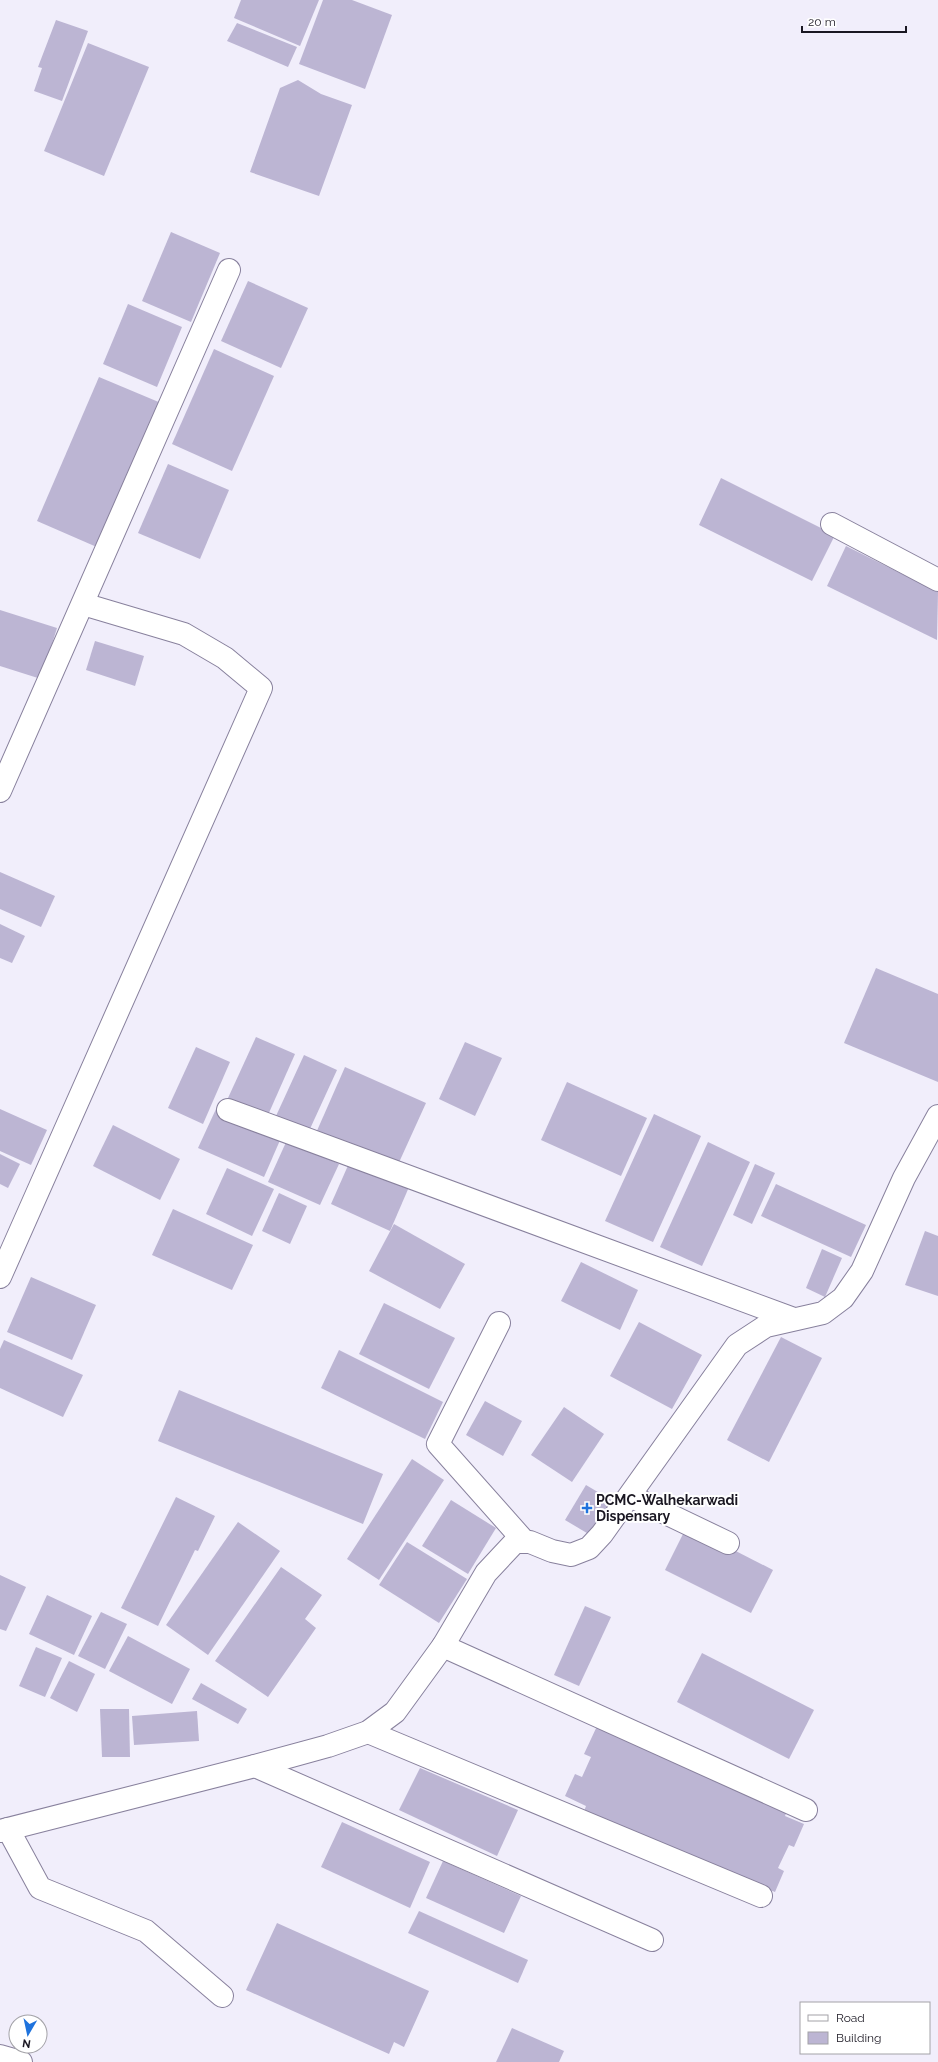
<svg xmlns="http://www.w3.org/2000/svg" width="938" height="2062" viewBox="0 0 938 2062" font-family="Raleway,sans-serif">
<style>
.building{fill:#bcb5d3}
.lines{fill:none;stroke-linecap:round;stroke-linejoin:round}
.minor-casing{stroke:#88819d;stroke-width:24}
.minor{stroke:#fff;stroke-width:22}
.poi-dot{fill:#1f73dd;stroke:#fff;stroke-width:1.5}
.labels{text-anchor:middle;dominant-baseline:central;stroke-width:4;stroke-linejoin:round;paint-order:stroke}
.poi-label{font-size:14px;font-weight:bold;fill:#1a1722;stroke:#fff;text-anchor:start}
</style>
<rect width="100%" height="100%" fill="#f1eefb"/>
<!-- building -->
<g class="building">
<path d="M 241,0 L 319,0 L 300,46 L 234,18 Z"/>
<path d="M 323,0 L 352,0 L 392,15 L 365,89 L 299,64 Z"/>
<path d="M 56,20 L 88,31 L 62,101 L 34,91 L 42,68 L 38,67 Z"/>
<path d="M 237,23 L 297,47 L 288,67 L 227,41 Z"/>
<path d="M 88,43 L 149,67 L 104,176 L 44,151 Z"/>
<path d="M 298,80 L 321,94 L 352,105 L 319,196 L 250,172 L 280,88 Z"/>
<path d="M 171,232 L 220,253 L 191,322 L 142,301 Z"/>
<path d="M 248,281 L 308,308 L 281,368 L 221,341 Z"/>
<path d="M 128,304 L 182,327 L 157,387 L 103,364 Z"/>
<path d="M 214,349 L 274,376 L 232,471 L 172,444 Z"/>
<path d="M 99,377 L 161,403 L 99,548 L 37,521 Z"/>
<path d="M 168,464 L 229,490 L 200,559 L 138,533 Z"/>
<path d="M 721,478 L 835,535 L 812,581 L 699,525 Z"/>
<path d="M 846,546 L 938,592 L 937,640 L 827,586 Z"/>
<path d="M 0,610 L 57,628 L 41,679 L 0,666 Z"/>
<path d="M 95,641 L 144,656 L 135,686 L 86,670 Z"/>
<path d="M 0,872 L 55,896 L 41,927 L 0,909 Z"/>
<path d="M 0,924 L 25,936 L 12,963 L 0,958 Z"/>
<path d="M 876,968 L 938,994 L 938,1082 L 844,1043 Z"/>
<path d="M 256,1037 L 295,1054 L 268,1115 L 228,1098 Z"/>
<path d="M 465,1042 L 502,1058 L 475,1116 L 439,1099 Z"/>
<path d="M 196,1047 L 230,1062 L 203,1124 L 168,1108 Z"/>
<path d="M 304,1055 L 337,1070 L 309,1131 L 276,1116 Z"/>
<path d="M 345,1067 L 426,1103 L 396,1169 L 316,1133 Z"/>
<path d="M 567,1082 L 647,1118 L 621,1176 L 541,1140 Z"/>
<path d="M 0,1109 L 47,1130 L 31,1165 L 0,1151 Z"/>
<path d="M 216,1109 L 281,1138 L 264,1177 L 198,1148 Z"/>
<path d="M 654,1114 L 701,1136 L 653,1242 L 605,1221 Z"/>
<path d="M 113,1125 L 180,1159 L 160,1200 L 93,1166 Z"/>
<path d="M 287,1140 L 339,1164 L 320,1205 L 268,1182 Z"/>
<path d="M 708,1142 L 750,1162 L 702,1266 L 660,1247 Z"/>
<path d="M 0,1154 L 20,1164 L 8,1188 L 0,1184 Z"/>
<path d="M 350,1161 L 409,1187 L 390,1231 L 331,1204 Z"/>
<path d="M 755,1164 L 775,1173 L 752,1224 L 733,1215 Z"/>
<path d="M 227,1168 L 274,1189 L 252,1236 L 206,1214 Z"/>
<path d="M 776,1184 L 866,1225 L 851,1257 L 761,1216 Z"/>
<path d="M 279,1193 L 307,1206 L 290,1244 L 262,1231 Z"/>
<path d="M 173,1209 L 253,1245 L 232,1290 L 152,1255 Z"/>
<path d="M 394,1224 L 465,1264 L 440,1309 L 369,1271 Z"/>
<path d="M 925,1231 L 938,1236 L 938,1296 L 905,1285 Z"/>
<path d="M 822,1249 L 842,1258 L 825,1297 L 806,1288 Z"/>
<path d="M 581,1262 L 638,1290 L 620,1330 L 561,1301 Z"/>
<path d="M 31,1277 L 96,1305 L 72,1360 L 7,1332 Z"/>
<path d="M 384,1303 L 455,1338 L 429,1389 L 359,1354 Z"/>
<path d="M 639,1322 L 702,1355 L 672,1409 L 610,1376 Z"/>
<path d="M 781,1337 L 822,1358 L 769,1462 L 727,1440 Z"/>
<path d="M 4,1340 L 83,1375 L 63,1417 L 0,1388 L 0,1349 Z"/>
<path d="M 339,1350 L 443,1402 L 425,1439 L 321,1388 Z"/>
<path d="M 179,1390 L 383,1474 L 363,1524 L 158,1441 Z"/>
<path d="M 485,1401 L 522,1421 L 503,1456 L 466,1435 Z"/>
<path d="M 564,1407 L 604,1434 L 572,1482 L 531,1455 Z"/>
<path d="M 412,1459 L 444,1480 L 379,1580 L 347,1559 Z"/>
<path d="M 586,1485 L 618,1504 L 597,1539 L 565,1520 Z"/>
<path d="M 176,1497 L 215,1516 L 198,1551 L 195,1550 L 158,1626 L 121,1608 Z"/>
<path d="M 451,1500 L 496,1528 L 468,1574 L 422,1546 Z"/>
<path d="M 238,1522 L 280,1551 L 208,1655 L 166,1625 Z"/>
<path d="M 687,1526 L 773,1570 L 751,1613 L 665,1570 Z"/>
<path d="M 407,1542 L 467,1579 L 439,1623 L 379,1585 Z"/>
<path d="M 281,1567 L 322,1595 L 305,1619 L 316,1628 L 268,1697 L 215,1661 Z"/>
<path d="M 0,1575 L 26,1587 L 6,1631 L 0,1629 Z"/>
<path d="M 47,1595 L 92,1616 L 74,1655 L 29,1634 Z"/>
<path d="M 585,1606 L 611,1617 L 579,1686 L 554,1675 Z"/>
<path d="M 101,1612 L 127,1624 L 105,1669 L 78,1656 Z"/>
<path d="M 128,1636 L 190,1669 L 172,1704 L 109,1671 Z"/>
<path d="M 36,1647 L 62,1658 L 45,1697 L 19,1686 Z"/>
<path d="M 702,1653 L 814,1710 L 789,1759 L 677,1702 Z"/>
<path d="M 69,1661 L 95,1674 L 77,1712 L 50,1698 Z"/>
<path d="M 201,1683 L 247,1709 L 238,1724 L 192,1699 Z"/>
<path d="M 100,1709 L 129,1709 L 130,1757 L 102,1757 Z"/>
<path d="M 197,1711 L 199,1741 L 134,1745 L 132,1716 Z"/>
<path d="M 598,1724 L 789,1806 L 785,1816 L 804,1824 L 794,1847 L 789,1845 L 778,1868 L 784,1871 L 775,1892 L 583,1814 L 586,1806 L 565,1796 L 575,1774 L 582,1777 L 591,1757 L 584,1754 Z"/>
<path d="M 420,1768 L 518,1810 L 497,1856 L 399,1810 Z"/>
<path d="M 342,1822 L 430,1862 L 410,1908 L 321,1867 Z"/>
<path d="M 443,1861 L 521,1896 L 504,1933 L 426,1898 Z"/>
<path d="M 419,1911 L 528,1960 L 518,1983 L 408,1933 Z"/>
<path d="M 277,1923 L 429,1991 L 404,2047 L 394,2042 L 389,2054 L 246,1990 Z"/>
<path d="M 512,2028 L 564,2051 L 559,2062 L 496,2062 Z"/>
</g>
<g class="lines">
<!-- minor casing -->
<g class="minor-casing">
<g id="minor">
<path d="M 832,524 L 938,580"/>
<path d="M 0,791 L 229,270"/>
<path d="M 228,1110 L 794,1319"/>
<path d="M 0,1277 L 261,688 L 225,658 L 184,634 L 83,604"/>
<path d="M 499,1323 L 438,1444 L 525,1542"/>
<path d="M 630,1496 L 728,1543"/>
<path d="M 443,1646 L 806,1810"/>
<path d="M 368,1732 L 761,1896"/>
<path d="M 255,1766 L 652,1940"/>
<path d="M 8,1829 L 40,1888 L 146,1931 L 222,1996"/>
<path d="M 0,1831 L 255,1766 L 328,1746 L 368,1732 L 395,1712 L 443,1646 L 486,1573 L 515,1542 L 530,1542 L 552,1551 L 571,1555 L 589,1548 L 602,1534 L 737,1345 L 766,1326 L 823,1313 L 843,1298 L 862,1271 L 904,1178 L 938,1116"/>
<path d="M 0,2056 L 21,2062"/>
</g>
</g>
<!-- minor -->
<use href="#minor" class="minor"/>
</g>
<!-- markers -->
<path class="poi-dot" d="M585 1502h4v4h4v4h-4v4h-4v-4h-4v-4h4z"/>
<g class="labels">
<!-- poi labels -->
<g class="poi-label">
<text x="596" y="1500">PCMC-Walhekarwadi<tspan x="596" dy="16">Dispensary</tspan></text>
</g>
</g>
<!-- legend -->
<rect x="800" y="2002" width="130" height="52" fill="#ffffff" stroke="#a3a2a7"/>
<rect x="808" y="2015" width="20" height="6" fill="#ffffff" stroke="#a3a2a7"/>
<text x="836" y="2022" font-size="12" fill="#1a1722">Road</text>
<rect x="808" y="2032" width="20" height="12" fill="#bcb5d3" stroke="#a3a2a7"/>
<text x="836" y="2042" font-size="12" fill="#1a1722">Building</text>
<!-- north arrow -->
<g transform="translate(28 2034) rotate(189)"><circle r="19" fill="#ffffff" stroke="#a3a2a7"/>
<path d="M0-3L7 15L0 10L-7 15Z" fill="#1f73dd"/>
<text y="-6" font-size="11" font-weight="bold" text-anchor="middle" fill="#1a1722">N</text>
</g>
<!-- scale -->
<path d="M802 26v6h104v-6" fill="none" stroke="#1a1722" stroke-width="2"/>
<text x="808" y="26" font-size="12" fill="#1a1722" stroke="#ffffff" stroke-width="3" paint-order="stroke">20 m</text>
</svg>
